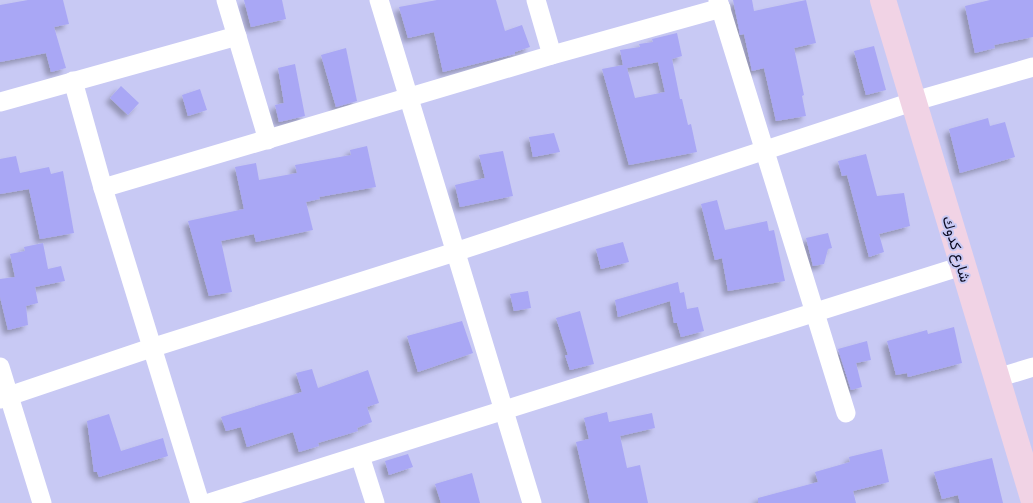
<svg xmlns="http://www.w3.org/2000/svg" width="1033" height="503" viewBox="0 0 1033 503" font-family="'Titillium Web',Vazirmatn,sans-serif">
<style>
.building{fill:#a9a7f5;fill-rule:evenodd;filter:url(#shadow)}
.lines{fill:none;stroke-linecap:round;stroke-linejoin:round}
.street{stroke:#fff;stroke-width:19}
.secondary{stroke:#f1d3e5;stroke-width:26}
.labels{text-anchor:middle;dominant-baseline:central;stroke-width:4;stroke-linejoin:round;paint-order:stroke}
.street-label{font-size:15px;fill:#0c0a22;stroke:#c8c9f4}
</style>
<defs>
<filter id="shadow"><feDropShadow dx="-4.5" dy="4.5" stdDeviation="2.5" flood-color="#0004"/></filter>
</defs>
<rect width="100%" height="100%" fill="#c8c9f4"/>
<!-- building -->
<g class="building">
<path d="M 28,0 L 63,0 L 69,24 L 54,27 L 66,68 L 51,72 L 46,53 L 0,62 L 0,5 Z"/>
<path d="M 244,0 L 282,0 L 286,19 L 251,27 Z"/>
<path d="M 437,0 L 496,0 L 505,31 L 522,25 L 530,47 L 515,52 L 515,54 L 443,72 L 434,32 L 408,38 L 399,7 Z"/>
<path d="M 733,0 L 752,0 L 754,11 L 806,0 L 816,43 L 794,48 L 804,95 L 802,96 L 806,116 L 776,121 L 764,68 L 752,71 L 744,34 L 740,35 L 739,29 Z"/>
<path d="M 990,0 L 1033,0 L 1033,37 L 994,45 L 995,48 L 975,53 L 965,6 Z"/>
<path d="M 677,33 L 682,56 L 672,59 L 680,99 L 682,99 L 688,125 L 691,124 L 697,152 L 629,165 L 602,69 L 623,65 L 620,50 L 640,47 L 639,44 L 653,42 L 652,39 ZM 658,62 L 665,92 L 635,98 L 627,68 Z"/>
<path d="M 874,46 L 886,90 L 866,95 L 854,51 Z"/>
<path d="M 346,48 L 357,101 L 336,107 L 321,55 Z"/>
<path d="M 295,64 L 305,116 L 279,122 L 275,105 L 284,103 L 278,68 Z"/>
<path d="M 121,86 L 139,103 L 128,115 L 110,98 Z"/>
<path d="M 200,89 L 207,110 L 188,116 L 182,95 Z"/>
<path d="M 988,118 L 990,126 L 1005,122 L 1015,157 L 960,173 L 949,129 Z"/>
<path d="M 554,133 L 560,152 L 533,157 L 529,137 Z"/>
<path d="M 367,146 L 376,187 L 319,197 L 320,199 L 306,202 L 313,230 L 256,242 L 254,234 L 221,241 L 232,292 L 209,296 L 188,221 L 244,209 L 235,167 L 256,163 L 259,180 L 297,173 L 295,165 L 351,155 L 350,150 Z"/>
<path d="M 503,151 L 513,196 L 460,207 L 455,185 L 485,178 L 479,155 Z"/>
<path d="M 866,154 L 877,196 L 904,193 L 910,226 L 879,234 L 884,252 L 869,257 L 847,175 L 842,176 L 838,161 Z"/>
<path d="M 16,156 L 20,173 L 49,167 L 51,174 L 63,171 L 74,233 L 40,239 L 29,189 L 0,194 L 0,159 Z"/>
<path d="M 717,200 L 725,230 L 767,221 L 769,231 L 774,230 L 785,281 L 728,291 L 722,258 L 715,260 L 701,204 Z"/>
<path d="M 828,233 L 832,248 L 828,249 L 824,264 L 813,266 L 806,238 Z"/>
<path d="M 623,242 L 629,262 L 601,269 L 596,249 Z"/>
<path d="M 43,243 L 48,269 L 61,266 L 65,281 L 35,287 L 38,303 L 26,306 L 28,325 L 8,330 L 0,297 L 0,279 L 15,277 L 10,254 L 25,251 L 24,247 Z"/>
<path d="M 678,282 L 680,293 L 684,292 L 687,309 L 698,307 L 704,331 L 681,337 L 677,323 L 674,323 L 670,301 L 618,317 L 615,300 Z"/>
<path d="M 528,291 L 531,308 L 514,311 L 510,294 Z"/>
<path d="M 580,311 L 594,364 L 570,370 L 565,355 L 568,355 L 556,318 Z"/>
<path d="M 462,321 L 473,353 L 418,372 L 407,336 Z"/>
<path d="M 954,327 L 962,363 L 908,377 L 907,373 L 896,375 L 887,341 L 927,330 L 928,334 Z"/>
<path d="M 867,341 L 871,360 L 856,363 L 862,387 L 851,390 L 838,349 Z"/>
<path d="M 312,369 L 318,388 L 368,370 L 379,403 L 367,407 L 372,422 L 357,428 L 358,431 L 318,443 L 319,446 L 299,452 L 293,432 L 247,447 L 241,427 L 226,431 L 221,417 L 302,392 L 296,373 Z"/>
<path d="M 607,412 L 609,422 L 652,413 L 655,428 L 620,436 L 627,468 L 640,465 L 648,503 L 590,503 L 576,442 L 589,439 L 584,418 Z"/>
<path d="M 109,414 L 121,451 L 163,438 L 168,456 L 99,477 L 97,472 L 94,472 L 87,421 Z"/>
<path d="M 882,449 L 889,482 L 853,491 L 856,503 L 758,503 L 758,498 L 818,482 L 815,472 L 850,462 L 849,457 Z"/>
<path d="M 408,454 L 413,467 L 389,475 L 385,461 Z"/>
<path d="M 992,458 L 1003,503 L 960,503 L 958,495 L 942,499 L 934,472 Z"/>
<path d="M 472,473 L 480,503 L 441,503 L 435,484 Z"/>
</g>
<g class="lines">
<!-- street -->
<g class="street">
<path d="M 226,0 L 268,140"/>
<path d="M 379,0 L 532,503"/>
<path d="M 536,0 L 552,55"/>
<path d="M 718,0 L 846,413"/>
<path d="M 73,81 L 103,188 L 200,503"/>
<path d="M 0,102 L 237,36"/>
<path d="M 103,188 L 552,55 L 721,8"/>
<path d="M 0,367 L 42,503"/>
<path d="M 997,378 L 1033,367"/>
<path d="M 0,399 L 151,348 L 455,252 L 915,101 L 1033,67"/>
<path d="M 360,456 L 375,503"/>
<path d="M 209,503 L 962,266"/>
</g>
<!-- secondary -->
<path class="secondary" d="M 883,0 L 1033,498"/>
</g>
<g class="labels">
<!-- street labels -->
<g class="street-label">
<text transform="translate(957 249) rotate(74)">شارع كدوك</text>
</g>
</g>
</svg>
